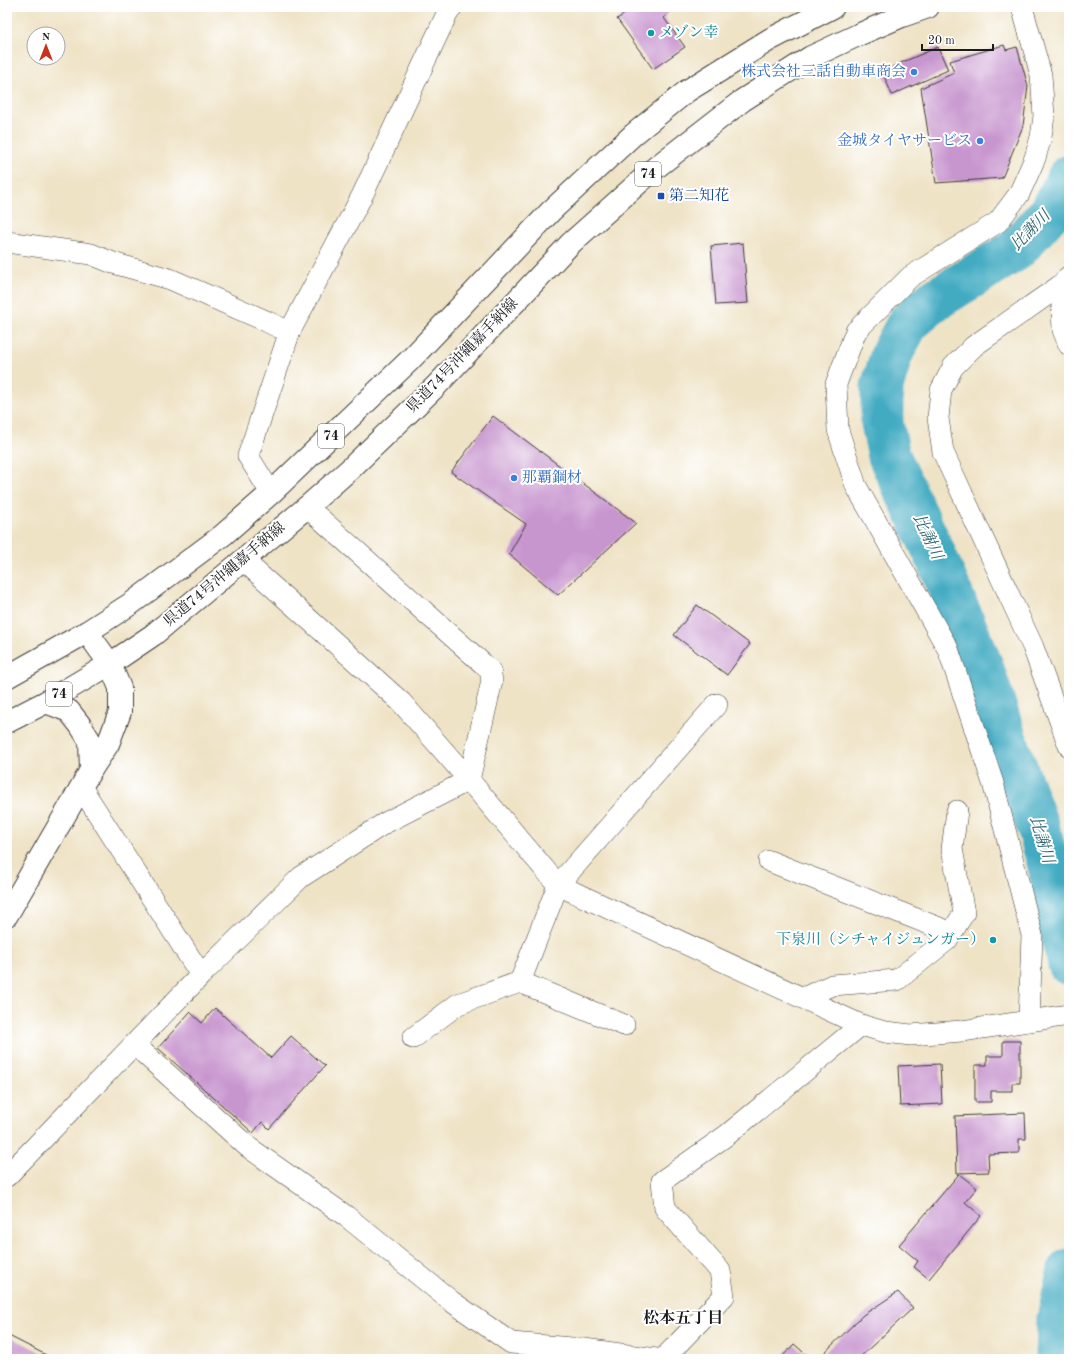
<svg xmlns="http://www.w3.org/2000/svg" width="1076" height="1366" viewBox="0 0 1076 1366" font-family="'Old Standard TT','Noto Serif JP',serif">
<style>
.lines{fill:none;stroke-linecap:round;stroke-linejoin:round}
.river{stroke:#42abc2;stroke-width:43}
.building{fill:#c896cf}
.minor-casing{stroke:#3c3a36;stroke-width:22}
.tertiary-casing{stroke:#3c3a36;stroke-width:24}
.primary-casing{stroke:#3c3a36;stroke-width:24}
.minor{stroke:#fff;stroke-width:21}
.tertiary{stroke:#fff;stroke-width:22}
.primary{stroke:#fff;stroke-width:22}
.culture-dot{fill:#0f9aa8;stroke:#fff;stroke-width:1.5}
.shop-dot{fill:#3f7fe0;stroke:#fff;stroke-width:1.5}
.transit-dot{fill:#1a4fb4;stroke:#fff;stroke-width:1.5}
.labels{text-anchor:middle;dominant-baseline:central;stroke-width:4;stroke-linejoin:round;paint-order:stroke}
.shield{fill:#fff;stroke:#606060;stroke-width:1}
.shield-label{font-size:14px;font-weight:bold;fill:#1c1c1c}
.culture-label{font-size:15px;fill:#0d838f;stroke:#fff;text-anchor:start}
.shop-label{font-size:15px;fill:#366cbe;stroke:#fff;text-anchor:end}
.transit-label{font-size:15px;fill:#164399;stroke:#fff;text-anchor:start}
.street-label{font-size:15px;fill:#1c1c1c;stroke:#fff}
.water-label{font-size:16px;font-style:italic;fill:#2f646f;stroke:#fff}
.neighbourhood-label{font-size:16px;font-weight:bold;fill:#1c1c1c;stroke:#fff}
</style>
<rect width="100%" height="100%" fill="#fff"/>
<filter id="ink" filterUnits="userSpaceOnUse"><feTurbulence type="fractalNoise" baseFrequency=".025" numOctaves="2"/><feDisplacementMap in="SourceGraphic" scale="8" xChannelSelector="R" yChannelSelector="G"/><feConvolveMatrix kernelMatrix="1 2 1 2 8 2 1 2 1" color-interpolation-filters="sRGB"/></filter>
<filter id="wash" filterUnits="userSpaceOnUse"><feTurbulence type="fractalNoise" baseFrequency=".012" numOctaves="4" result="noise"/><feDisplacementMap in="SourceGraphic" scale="16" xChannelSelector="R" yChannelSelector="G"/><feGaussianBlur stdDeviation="0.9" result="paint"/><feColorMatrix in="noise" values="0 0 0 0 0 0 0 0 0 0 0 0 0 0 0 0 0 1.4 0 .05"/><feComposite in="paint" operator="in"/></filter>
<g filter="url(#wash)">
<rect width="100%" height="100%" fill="#efe3c6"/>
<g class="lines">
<!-- river -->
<g class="river">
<path d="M 1069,176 L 1051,211 L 1016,250 L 933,301 L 908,323 L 892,353 L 882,387 L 882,423 L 889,456 L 934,552 L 982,666 L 1006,740 L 1039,830 L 1050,870 L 1059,924 L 1069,964"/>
<path d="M 1057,1359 L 1058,1319 L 1069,1270"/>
</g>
</g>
<g id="blocks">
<!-- building -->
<g class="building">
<path d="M 635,7 L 668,7 L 670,10 L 664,18 L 685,47 L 653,69 L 617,19 Z"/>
<path d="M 1004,45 L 1006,50 L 1017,47 L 1028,86 L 1023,126 L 1002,178 L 936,183 L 921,88 L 954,73 L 950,61 Z"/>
<path d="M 938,47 L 948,70 L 892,95 L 882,71 Z"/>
<path d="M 743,243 L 748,303 L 716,305 L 711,246 Z"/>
<path d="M 493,416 L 636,523 L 558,595 L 509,554 L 526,524 L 451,472 Z"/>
<path d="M 697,605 L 750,644 L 727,675 L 674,635 Z"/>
<path d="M 215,1008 L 271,1058 L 291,1036 L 325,1066 L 269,1129 L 262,1122 L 253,1133 L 158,1048 L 190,1012 L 202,1023 Z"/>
<path d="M 1003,1041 L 1020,1041 L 1020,1083 L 1012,1083 L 1012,1091 L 991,1091 L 991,1102 L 975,1102 L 975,1065 L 987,1065 L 987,1056 L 1003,1056 Z"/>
<path d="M 940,1064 L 942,1104 L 900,1106 L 898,1066 Z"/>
<path d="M 1025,1113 L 1026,1139 L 1019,1139 L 1019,1153 L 988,1154 L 989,1172 L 957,1173 L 955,1116 Z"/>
<path d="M 959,1174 L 977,1188 L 965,1202 L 981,1216 L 929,1279 L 914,1267 L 918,1261 L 899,1245 Z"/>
<path d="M 898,1292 L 913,1308 L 858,1359 L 818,1359 L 863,1315 Z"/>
<path d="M 7,1335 L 54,1359 L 7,1359 Z"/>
<path d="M 794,1344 L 811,1359 L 780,1359 Z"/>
</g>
</g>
</g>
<g filter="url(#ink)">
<use href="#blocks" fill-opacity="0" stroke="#3c3a36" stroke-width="1"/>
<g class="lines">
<!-- minor casing -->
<g class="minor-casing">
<g id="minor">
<path d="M 1022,7 L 1041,75 L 1044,116 L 1041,137 L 1035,158 L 1019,194 L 998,222 L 910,277 L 856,331 L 836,384 L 838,430 L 856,486 L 948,649 L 993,783 L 1032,935 L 1029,1021"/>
<path d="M 7,242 L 91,254 L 113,263 L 170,279 L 266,321 L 278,327 L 290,331"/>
<path d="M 1068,277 L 1061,285 L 1063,330 L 1069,345"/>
<path d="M 1061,285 L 974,346 L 953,367 L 941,390 L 938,418 L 943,452 L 1033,647 L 1069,746"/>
<path d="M 271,493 L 248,456 L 290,331 L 362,196 L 446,16 L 452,7"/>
<path d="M 243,560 L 401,702 L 469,780 L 558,885 L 861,1025 L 885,1032 L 911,1035 L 962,1031 L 1069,1015"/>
<path d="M 81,787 L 201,975"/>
<path d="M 769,861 L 952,933"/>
<path d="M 520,982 L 558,885 L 717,704"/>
<path d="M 803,998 L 832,985 L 897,980 L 947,940 L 964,913 L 952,849 L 957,811"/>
<path d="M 413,1038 L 458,1004 L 520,982 L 624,1025"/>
<path d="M 135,1045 L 248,1147 L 346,1216 L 451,1301 L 511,1343 L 584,1349 L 656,1359"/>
<path d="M 7,1176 L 201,975 L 301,877 L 385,823 L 469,780 L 492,681 L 490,670 L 307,507"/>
<path d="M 663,1359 L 724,1296 L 720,1271 L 665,1208 L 662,1181 L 727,1135 L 861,1025"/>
</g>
</g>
<!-- tertiary casing -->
<g class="tertiary-casing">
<path id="tertiary" d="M 7,915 L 91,770 L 108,744 L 120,712 L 120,688 L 110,664 L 87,632"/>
</g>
<!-- primary casing -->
<g class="primary-casing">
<g id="primary">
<path d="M 7,677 L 87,632 L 132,603 L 223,535 L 271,493 L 410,360 L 551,211 L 634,134 L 687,91 L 769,40 L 833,7"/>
<path d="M 46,702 L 69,711 L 80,725 L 90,741 L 91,770"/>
<path d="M 7,722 L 46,702 L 110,664 L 153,635 L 307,507 L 350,469 L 436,386 L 570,244 L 654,169 L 743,100 L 811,57 L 858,35 L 902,16 L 928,7"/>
</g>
</g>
<!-- minor -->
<use href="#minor" class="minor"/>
<!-- tertiary -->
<use href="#tertiary" class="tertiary"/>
<!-- primary -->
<use href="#primary" class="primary"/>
</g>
</g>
<!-- markers -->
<g class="culture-dot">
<circle cx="651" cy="33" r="4"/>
<circle cx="993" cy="940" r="4"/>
</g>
<g class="shop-dot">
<circle cx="914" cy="72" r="4"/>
<circle cx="980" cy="141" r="4"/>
<circle cx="514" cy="478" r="4"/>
</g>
<rect class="transit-dot" x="657" y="192" width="8" height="8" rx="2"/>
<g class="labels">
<!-- shield labels -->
<g class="shield">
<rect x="635" y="162" width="26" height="24" rx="3"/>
<rect x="318" y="424" width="26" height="24" rx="3"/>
<rect x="46" y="682" width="26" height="24" rx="3"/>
</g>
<g class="shield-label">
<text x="648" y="174">74</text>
<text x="331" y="436">74</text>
<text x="59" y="694">74</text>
</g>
<!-- culture labels -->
<g class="culture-label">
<text x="659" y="33">メゾン幸</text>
<text x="985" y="940" text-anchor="end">下泉川（シチャイジュンガー）</text>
</g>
<!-- shop labels -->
<g class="shop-label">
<text x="906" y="72">株式会社三話自動車商会</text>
<text x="972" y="141">金城タイヤサービス</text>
<text x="522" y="478" text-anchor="start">那覇鋼材</text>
</g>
<!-- transit labels -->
<g class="transit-label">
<text x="669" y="196">第二知花</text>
</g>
<!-- street labels -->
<g class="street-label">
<text transform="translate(463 356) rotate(-46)">県道74号沖縄嘉手納線</text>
<text transform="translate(225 575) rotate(-40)">県道74号沖縄嘉手納線</text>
</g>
<!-- water labels -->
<g class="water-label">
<text transform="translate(1031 231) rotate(-46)">比謝川</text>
<text transform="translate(927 537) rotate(65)">比謝川</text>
<text transform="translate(1041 840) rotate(73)">比謝川</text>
</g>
<!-- neighbourhood labels -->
<g class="neighbourhood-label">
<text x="683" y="1319">松本五丁目</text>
</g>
</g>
<!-- margin -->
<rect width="1076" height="1366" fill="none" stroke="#fff" stroke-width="24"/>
<!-- north arrow -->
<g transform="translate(46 46)"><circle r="19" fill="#ffffff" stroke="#a4a4a4"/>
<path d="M0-3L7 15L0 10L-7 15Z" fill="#c8321e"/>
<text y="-6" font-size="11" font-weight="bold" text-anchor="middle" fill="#1c1c1c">N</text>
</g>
<!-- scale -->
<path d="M922 44v6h71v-6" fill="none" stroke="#1c1c1c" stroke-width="2"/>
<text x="928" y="44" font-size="12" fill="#1c1c1c" stroke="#ffffff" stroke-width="3" paint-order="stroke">20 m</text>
</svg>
